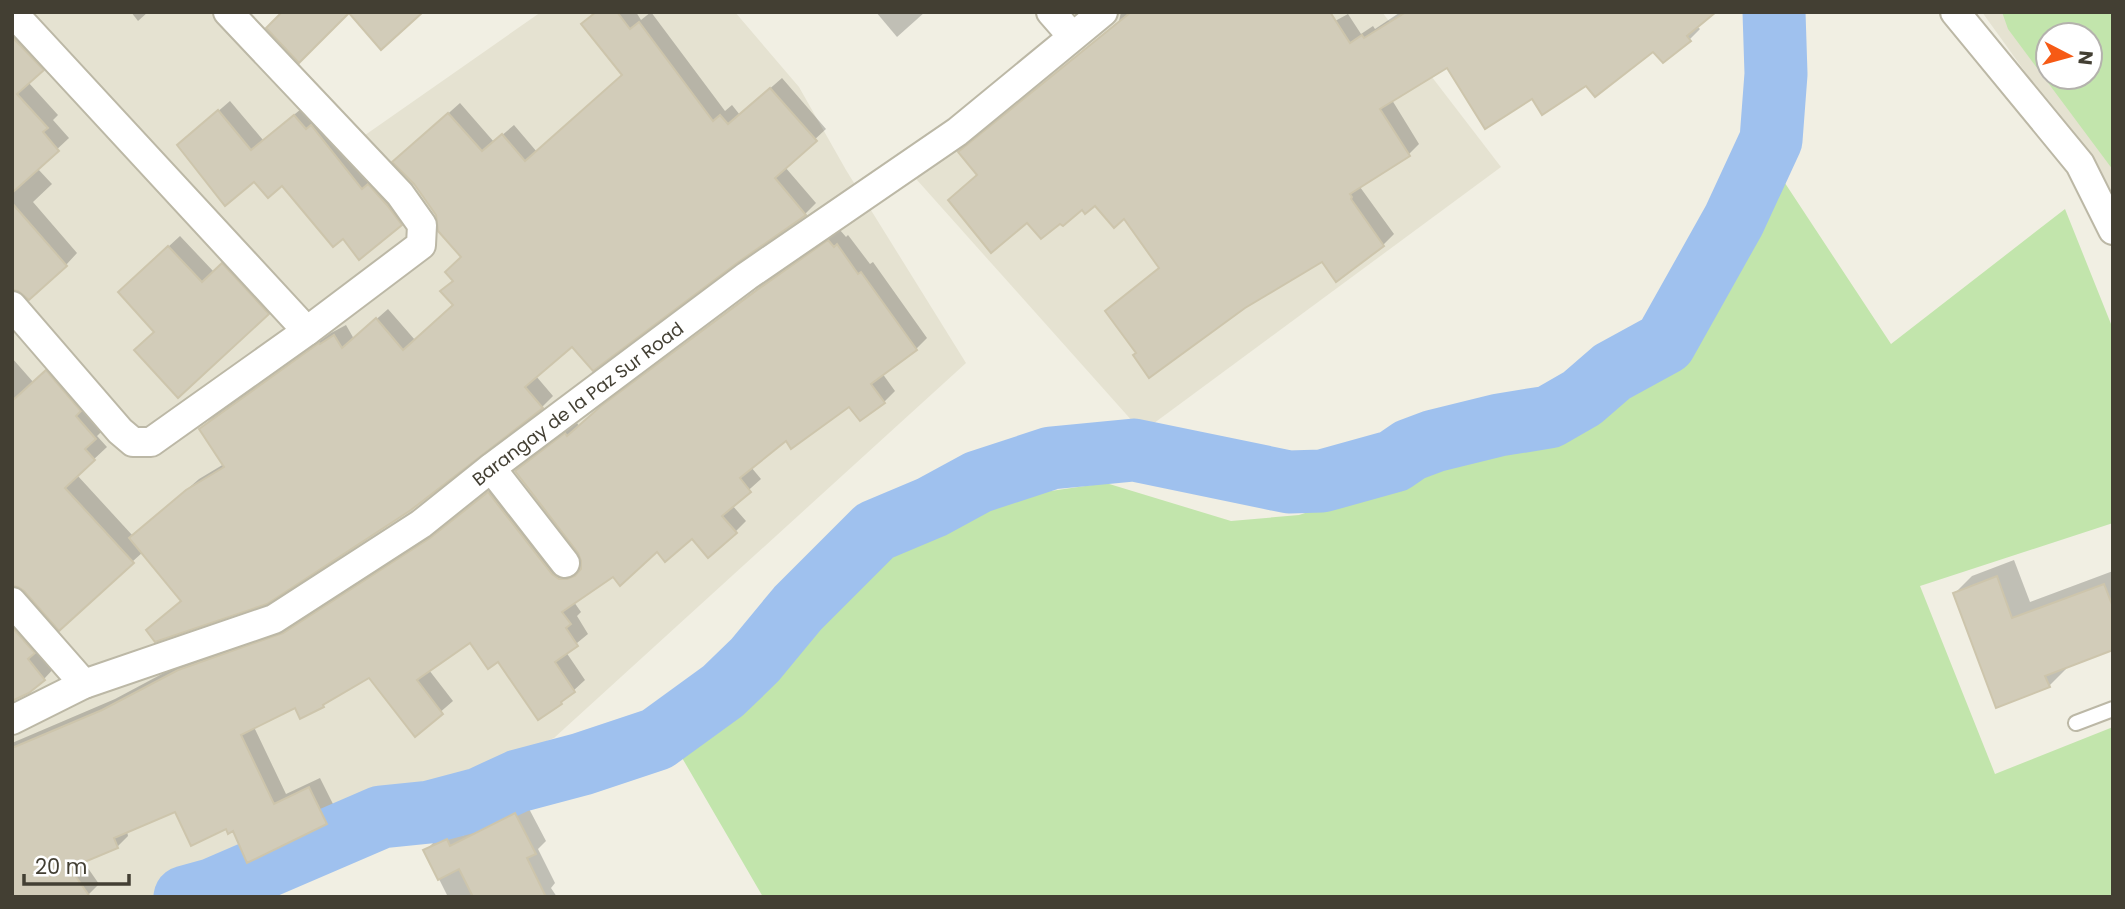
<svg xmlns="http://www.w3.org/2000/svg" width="2125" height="909" viewBox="0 0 2125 909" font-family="Poppins,sans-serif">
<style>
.residential{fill:#e5e2d1;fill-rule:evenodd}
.green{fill:#c2e5ac;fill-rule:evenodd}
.shadow{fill:#0003}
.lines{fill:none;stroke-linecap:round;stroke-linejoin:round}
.river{stroke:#9fc1ee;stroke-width:63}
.building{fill:#d2ccb9;stroke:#cdc5ac;stroke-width:2}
.service-casing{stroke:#bcb8a6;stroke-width:18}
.minor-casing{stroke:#bcb8a6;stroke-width:32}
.service{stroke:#fff;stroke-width:14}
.minor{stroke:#fff;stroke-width:28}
.labels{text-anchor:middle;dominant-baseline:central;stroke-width:5;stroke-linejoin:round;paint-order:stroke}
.street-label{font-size:18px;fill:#433f33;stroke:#fff}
</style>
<rect width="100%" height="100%" fill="#f1efe3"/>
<!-- residential -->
<g class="residential">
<path d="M 12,12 L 237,12 L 358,140 L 541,12 L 735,12 L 799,87 L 846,170 L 966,363 L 554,738 L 296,846 L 187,897 L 12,897 Z"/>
<path d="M 1114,12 L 1382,12 L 1501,167 L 1142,432 L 909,171 Z"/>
<path d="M 1982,12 L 2113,12 L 2113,194 ZM 2048,35 L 2090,35 L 2090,77 L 2048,77 Z"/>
</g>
<!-- green -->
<g class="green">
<path d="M 2002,12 L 2113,12 L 2113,170 L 2008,29 ZM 2048,35 L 2090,35 L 2090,77 L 2048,77 Z"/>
<path d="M 1775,168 L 1891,344 L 2065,209 L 2113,329 L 2113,523 L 1920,586 L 1995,774 L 2113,727 L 2113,897 L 763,897 L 674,744 L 814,618 L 893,544 L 1009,497 L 1106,483 L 1231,521 L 1299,515 L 1503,449 L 1647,384 L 1720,282 Z"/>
</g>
<!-- shadow -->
<g class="shadow">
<path d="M 12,12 L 54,58 L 28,82 L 58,115 L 53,120 L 69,138 L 37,168 L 52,184 L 33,202 L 77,253 L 66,265 L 19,289 L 12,288 Z"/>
<path d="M 131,12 L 148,12 L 138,21 Z"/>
<path d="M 595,12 L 636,12 L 641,20 L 651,12 L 725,111 L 732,105 L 740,115 L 782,78 L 826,129 L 785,167 L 816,203 L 805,214 L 736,261 L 572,344 L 536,376 L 553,396 L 542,407 L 410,509 L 183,600 L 143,552 L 59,628 L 25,589 L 12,584 L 12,358 L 34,383 L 59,359 L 108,425 L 97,436 L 107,447 L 77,475 L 133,536 L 199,479 L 224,464 L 201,429 L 212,418 L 331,333 L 346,325 L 354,339 L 388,309 L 415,340 L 455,305 L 454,280 L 463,257 L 437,215 L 406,151 L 460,103 L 494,142 L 514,125 L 537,152 L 624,74 L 584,24 Z"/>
<path d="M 876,12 L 925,12 L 897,37 Z"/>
<path d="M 1121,12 L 1330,12 L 1335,21 L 1348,14 L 1361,34 L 1373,26 L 1375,29 L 1399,13 L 1400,14 L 1403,12 L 1714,12 L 1697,26 L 1700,29 L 1689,40 L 1654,50 L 1586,84 L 1532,97 L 1447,65 L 1392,100 L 1419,144 L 1409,154 L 1360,187 L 1394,234 L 1383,245 L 1336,279 L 1322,260 L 1138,352 L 1108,311 L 1160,267 L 1125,216 L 1095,203 L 1082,208 L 979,174 L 960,152 L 1119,21 Z"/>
<path d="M 230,101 L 263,140 L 306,105 L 411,213 L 400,224 L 343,237 L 282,183 L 254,179 L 179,145 Z"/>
<path d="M 840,230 L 846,237 L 848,235 L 870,264 L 873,262 L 927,338 L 916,349 L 882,373 L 895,391 L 884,402 L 850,404 L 786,438 L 751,467 L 761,479 L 732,505 L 746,521 L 735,532 L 692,536 L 657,550 L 613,575 L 574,602 L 581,612 L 577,616 L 588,634 L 566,652 L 585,680 L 561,702 L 471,640 L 429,670 L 453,701 L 415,734 L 369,676 L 330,699 L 323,706 L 296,706 L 254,727 L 286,794 L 320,778 L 337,812 L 326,823 L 233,829 L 176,810 L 127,831 L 128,836 L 117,847 L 83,861 L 99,884 L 88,895 L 12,897 L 12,743 L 115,699 L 190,659 L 296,622 L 443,527 L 500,482 L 571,568 L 582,568 L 580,553 L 517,471 L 528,460 L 577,423 L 579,426 L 614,396 L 770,279 Z"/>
<path d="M 180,236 L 214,272 L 234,254 L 278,302 L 268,313 L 156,331 L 131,281 Z"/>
<path d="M 2014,560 L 2030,602 L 2113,571 L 2113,649 L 2065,666 L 2066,669 L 2049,686 L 1955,593 L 1972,576 Z"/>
<path d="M 12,601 L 56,666 L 44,679 L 12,699 Z"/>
<path d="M 526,803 L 546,841 L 538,849 L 555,883 L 551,888 L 557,897 L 448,897 L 425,851 L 436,840 L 458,829 L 462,836 Z"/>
</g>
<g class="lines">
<!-- river -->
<path class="river" d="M 185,897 L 214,889 L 381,817 L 430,812 L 479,799 L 518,781 L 582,764 L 657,739 L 723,691 L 755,660 L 798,608 L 875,531 L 932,507 L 978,482 L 1051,458 L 1134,450 L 1289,482 L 1322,481 L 1394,461 L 1410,450 L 1434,441 L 1499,425 L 1549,417 L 1582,398 L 1612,372 L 1665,343 L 1734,220 L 1771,140 L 1776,74 L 1774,12"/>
</g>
<!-- building -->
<g class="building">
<path d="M 282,12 L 423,12 L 381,50 L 349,13 L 299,63 L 266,28 Z"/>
<path d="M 596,12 L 617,12 L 630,29 L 639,22 L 713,121 L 720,115 L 728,124 L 770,88 L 817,141 L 775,178 L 806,215 L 737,263 L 593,371 L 572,347 L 525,387 L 543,408 L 411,510 L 267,604 L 155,642 L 146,630 L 181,601 L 129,538 L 186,490 L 224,467 L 199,429 L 319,343 L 320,344 L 334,335 L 342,348 L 376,318 L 403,350 L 453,305 L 440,291 L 453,281 L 445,272 L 461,257 L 438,231 L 436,215 L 414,184 L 392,162 L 448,113 L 482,151 L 502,134 L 525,161 L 622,75 L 581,24 Z"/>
<path d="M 1131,12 L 1330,12 L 1350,43 L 1362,35 L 1364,38 L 1406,12 L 1716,12 L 1687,36 L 1691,41 L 1663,63 L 1653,52 L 1595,97 L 1586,86 L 1542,115 L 1532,99 L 1485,129 L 1447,68 L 1380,109 L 1410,156 L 1350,194 L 1352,197 L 1351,199 L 1384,246 L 1336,282 L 1322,262 L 1245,308 L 1149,378 L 1133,355 L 1136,353 L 1105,311 L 1159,268 L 1124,219 L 1114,228 L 1095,206 L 1085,214 L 1082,210 L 1063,226 L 1060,224 L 1041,239 L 1027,223 L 991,253 L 948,200 L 977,175 L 958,152 Z"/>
<path d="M 12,37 L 44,70 L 17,94 L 48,128 L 43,132 L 59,151 L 12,193 Z"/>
<path d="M 218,110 L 251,150 L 294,115 L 306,129 L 311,125 L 362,189 L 368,184 L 387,205 L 402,225 L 359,260 L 343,239 L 333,247 L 282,186 L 268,198 L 254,182 L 225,206 L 177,145 Z"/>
<path d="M 12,203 L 67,266 L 29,300 L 18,291 L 12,290 Z"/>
<path d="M 828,240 L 834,247 L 837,244 L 858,274 L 861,272 L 917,350 L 871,384 L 885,403 L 860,421 L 849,407 L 791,449 L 786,441 L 740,478 L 751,492 L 722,516 L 737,533 L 708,558 L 692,539 L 665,562 L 657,552 L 620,586 L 613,577 L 562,612 L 571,624 L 566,628 L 578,646 L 555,662 L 575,692 L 561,702 L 562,704 L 538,720 L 498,662 L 488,669 L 470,643 L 417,680 L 443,714 L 415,737 L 369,678 L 323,705 L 324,707 L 300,719 L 295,708 L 241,735 L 274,804 L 309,787 L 327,824 L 247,863 L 233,831 L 228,834 L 226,829 L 191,846 L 175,812 L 114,838 L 118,848 L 70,868 L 90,897 L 12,897 L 12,748 L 102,710 L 178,670 L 283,633 L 430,538 L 488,492 L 552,574 L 559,579 L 567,579 L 575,576 L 581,569 L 581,561 L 578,553 L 515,471 L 565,433 L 567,436 L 601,406 L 757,290 Z"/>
<path d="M 168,246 L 202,282 L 222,263 L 269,314 L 178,398 L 134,350 L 154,332 L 118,292 Z"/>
<path d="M 46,370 L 81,411 L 76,416 L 96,439 L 85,449 L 95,460 L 65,488 L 134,563 L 59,631 L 24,591 L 18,587 L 12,586 L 12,401 Z"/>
<path d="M 1997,576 L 2012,618 L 2104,584 L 2113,607 L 2113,650 L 2045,676 L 2050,687 L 1996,708 L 1953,593 Z"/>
<path d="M 12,627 L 35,653 L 28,659 L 45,680 L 29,693 L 12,701 Z"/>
<path d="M 515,813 L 536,854 L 527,858 L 546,897 L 473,897 L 459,869 L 438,880 L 423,850 L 447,839 L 450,846 Z"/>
</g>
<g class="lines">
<!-- service casing -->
<g class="service-casing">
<path id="service" d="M 2076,723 L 2113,709"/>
</g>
<!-- minor casing -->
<g class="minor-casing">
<g id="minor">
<path d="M 1051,12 L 1072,36"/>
<path d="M 1955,12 L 2080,164 L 2113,230"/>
<path d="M 14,14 L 307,331"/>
<path d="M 12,306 L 120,431 L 133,442 L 151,442 L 307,331 L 421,245 L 422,225 L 400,194 L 228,12"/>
<path d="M 491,468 L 565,563"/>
<path d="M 12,602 L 84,684"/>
<path id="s1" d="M 12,720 L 84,684 L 274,619 L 421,524 L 491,468 L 747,276 L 957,132 L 1103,12"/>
</g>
</g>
<!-- service -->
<use href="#service" class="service"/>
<!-- minor -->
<use href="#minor" class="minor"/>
</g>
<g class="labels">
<!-- street labels -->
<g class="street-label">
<text stroke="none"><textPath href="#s1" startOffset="654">Barangay de la Paz Sur Road</textPath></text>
</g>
</g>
<!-- border -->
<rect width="2125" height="909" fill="none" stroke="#433f33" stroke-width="28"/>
<!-- north arrow -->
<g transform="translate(2069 56) rotate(96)"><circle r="33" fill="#ffffff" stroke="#b4b2ad" stroke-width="2"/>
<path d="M0-5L12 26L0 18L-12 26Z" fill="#f65a15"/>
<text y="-10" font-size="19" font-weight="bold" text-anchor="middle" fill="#433f33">N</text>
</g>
<!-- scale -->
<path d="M24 874v10h105v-10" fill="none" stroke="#433f33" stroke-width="3.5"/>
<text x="35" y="874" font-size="21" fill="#433f33" stroke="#ffffff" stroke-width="5" paint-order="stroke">20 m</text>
</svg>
